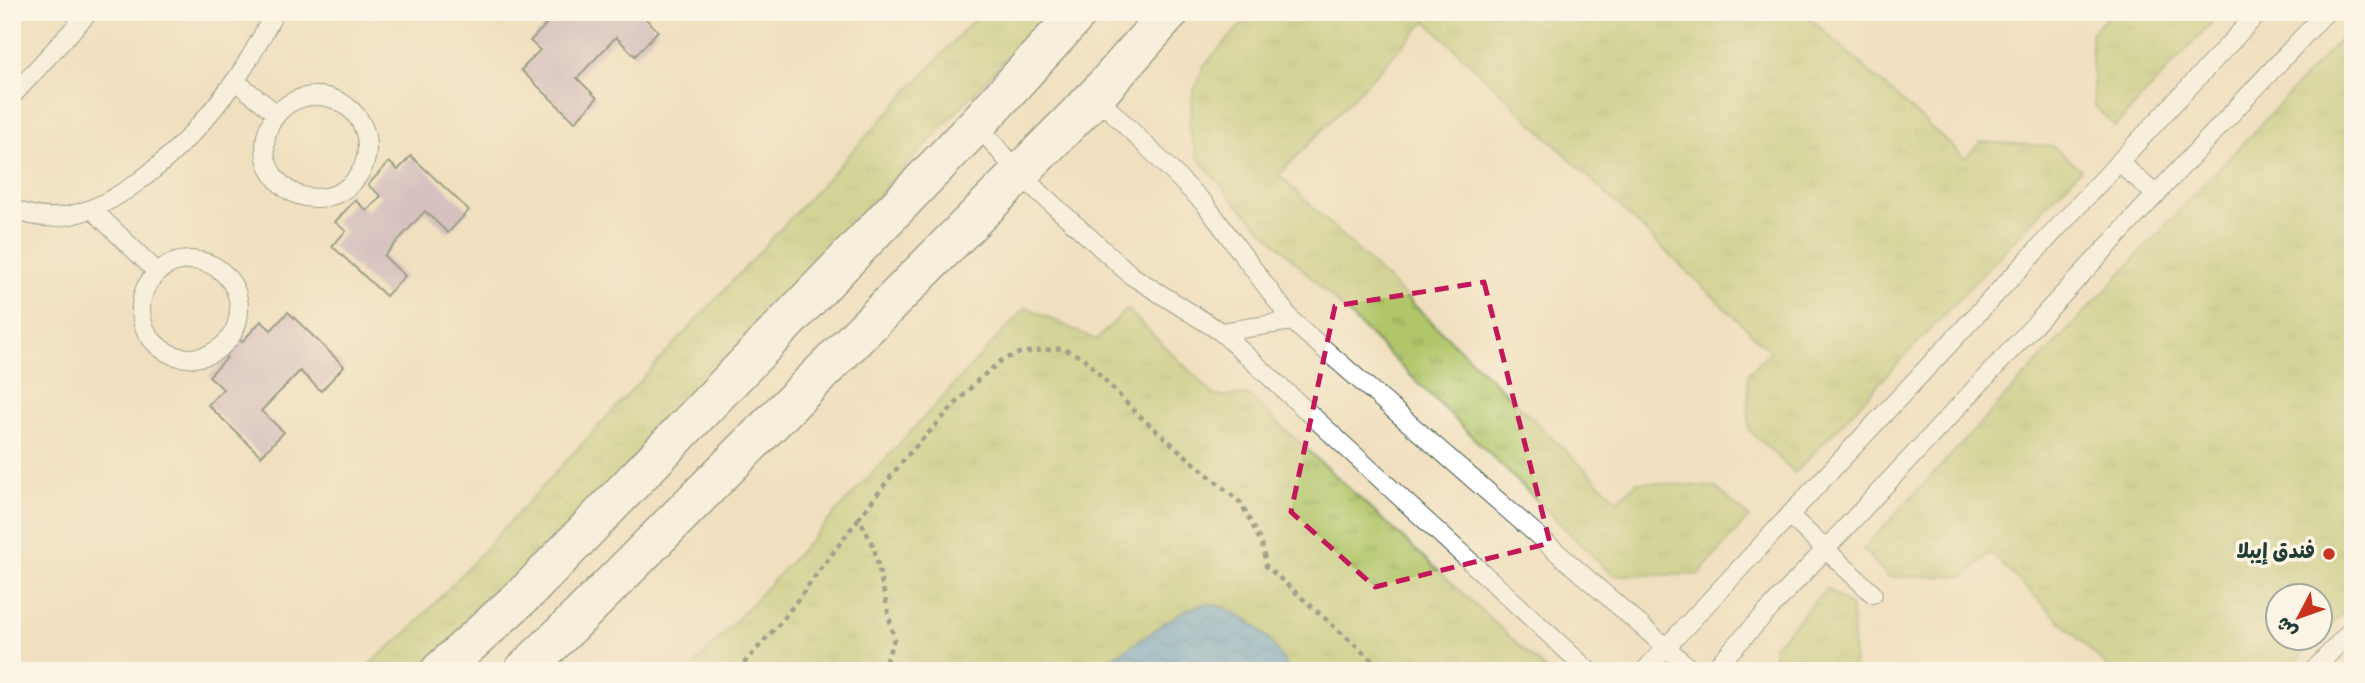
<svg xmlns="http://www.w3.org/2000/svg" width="2365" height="683" viewBox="0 0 2365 683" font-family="Dekko,'Playpen Sans Arabic',sans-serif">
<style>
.grass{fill:url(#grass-tufts);stroke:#68814e;stroke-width:2}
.water{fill:url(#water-waves);stroke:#3f7084;stroke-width:2}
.building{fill:#b89cc1}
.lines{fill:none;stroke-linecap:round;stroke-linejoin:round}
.service-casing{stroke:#3e5549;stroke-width:20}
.secondary-casing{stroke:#3e5549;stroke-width:41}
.path{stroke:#3e5549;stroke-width:4.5;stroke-dasharray:5 5;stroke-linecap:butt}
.service{stroke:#fff;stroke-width:18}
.secondary{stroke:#fff;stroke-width:38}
.marked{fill:none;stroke:#c2185b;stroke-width:5;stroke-dasharray:14 9;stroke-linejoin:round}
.poi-dot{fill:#c8321e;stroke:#fcf5e5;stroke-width:2.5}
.labels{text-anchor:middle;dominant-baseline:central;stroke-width:7;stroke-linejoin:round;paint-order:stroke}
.poi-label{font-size:21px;font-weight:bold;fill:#1f3d34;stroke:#fcf5e5;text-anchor:end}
</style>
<defs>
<pattern id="grass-tufts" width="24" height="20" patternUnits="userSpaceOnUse" patternTransform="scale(1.75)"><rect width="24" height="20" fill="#b1c569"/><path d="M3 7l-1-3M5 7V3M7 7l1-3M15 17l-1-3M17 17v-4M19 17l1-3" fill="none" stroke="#8fa157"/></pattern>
<pattern id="water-waves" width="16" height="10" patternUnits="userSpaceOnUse" patternTransform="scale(1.75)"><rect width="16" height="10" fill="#5fa2d3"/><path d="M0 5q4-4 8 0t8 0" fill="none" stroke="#4e85ac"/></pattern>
</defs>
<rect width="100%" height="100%" fill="#fcf5e5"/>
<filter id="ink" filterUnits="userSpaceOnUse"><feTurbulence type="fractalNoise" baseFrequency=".0143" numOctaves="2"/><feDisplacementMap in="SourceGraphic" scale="14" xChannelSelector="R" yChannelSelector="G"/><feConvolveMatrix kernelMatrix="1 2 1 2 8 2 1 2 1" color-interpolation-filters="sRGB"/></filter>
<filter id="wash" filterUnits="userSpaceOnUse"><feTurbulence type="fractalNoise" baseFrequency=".00686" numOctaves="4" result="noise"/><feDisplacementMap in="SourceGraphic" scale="28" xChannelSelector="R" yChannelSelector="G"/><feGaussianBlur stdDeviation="1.57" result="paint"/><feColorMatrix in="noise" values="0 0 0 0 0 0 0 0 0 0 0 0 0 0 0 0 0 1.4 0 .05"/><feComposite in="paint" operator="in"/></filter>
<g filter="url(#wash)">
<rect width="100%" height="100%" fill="#f1e0c0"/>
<!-- grass -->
<g class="grass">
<path d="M 981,12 L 1049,12 L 566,533 L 422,671 L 361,671 L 410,630 Z"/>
<path d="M 1253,12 L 1803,12 L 1965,158 L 1981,142 L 2052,146 L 2081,169 L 1795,473 L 1749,430 L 1748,374 L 1770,351 L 1426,21 L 1279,175 L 1618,501 L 1637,482 L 1715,487 L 1749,517 L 1698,575 L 1612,575 L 1234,201 L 1198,158 L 1189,129 L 1193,94 L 1204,65 Z"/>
<path d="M 2112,12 L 2221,12 L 2115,127 L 2094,105 L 2091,33 Z"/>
<path d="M 2353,36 L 2353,602 L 2320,637 L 2320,596 L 2278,596 L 2278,638 L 2319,638 L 2287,671 L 2112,671 L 1990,553 L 1965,576 L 1888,577 L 1863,549 L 2342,37 Z"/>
<path d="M 1026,307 L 1096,340 L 1127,309 L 1215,396 L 1248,395 L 1547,671 L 689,671 Z"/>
<path d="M 1827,588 L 1852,608 L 1854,671 L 1776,671 L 1773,647 Z"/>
</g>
<!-- water -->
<path class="water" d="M 1208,603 C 1247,612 1271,635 1289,671 L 1094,671 C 1103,661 1114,656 1126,649 C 1152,634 1177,609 1208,603 Z"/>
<g id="blocks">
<!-- building -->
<g class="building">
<path d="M 558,12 L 639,12 L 658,31 L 635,56 L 616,37 L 577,78 L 597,98 L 575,122 L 521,70 L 540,50 L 530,41 Z"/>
<path d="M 411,156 L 469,210 L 448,233 L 425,211 L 384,256 L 405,276 L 386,296 L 332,246 L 346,231 L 335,222 L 355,200 L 367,211 L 381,196 L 368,185 L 389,162 L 398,170 Z"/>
<path d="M 288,312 L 344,366 L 321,391 L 300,371 L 261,411 L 284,432 L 261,456 L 208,405 L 223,389 L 209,376 L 227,358 L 222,353 L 237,337 L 242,342 L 261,321 L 271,330 Z"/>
</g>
</g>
</g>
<g filter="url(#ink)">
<use href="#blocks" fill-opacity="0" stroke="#3e5549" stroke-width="2"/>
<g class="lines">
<!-- service casing -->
<g class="service-casing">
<g id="service">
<path d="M 500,12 L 505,12"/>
<path d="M 235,81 L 277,114"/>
<path d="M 12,96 L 89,12"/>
<path d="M 1096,96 L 1205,204 L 1292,321 L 1693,671"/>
<circle cx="316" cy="147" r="51"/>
<path d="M 977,124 L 1018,173 L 1132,276 L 1221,332 L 1589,671"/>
<path d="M 2119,162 L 2156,195"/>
<path d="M 12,208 C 93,249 191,141 234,82 C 250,61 262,35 275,12"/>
<path d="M 93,210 L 157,272"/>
<circle cx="190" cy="309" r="49"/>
<path d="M 1221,332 L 1292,321"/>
<path d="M 1789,515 L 1873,594"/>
<path d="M 1644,671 L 2259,12"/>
<path d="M 1712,671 L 2326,12"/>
<path d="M 2313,671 L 2353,628"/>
</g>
</g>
<!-- secondary casing -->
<g class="secondary-casing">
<g id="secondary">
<path d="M 440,671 L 529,590 L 977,124 L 1079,12"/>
<path d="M 523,671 L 569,627 L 1096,96 L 1170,12"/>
</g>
</g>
<!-- path -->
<g class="path">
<path d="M 737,671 L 781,622 L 859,518"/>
<path d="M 882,671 L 894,639 L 874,547 L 859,518 L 905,458 L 978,380 L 1002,360 L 1020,353 L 1062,348 L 1085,359 L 1137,414 L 1241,503 L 1262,544 L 1266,566 L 1384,671"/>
</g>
<!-- service -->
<use href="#service" class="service"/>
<!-- secondary -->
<use href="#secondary" class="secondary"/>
</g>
</g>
<!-- marked area -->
<path d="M0 0H2365V683H0ZM 1484,282 L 1550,543 L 1375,587 L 1291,512 L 1335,306 Z" fill="#f1e0c0" fill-opacity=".55" fill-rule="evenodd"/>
<path class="marked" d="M 1484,282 L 1550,543 L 1375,587 L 1291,512 L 1335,306 Z"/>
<!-- markers -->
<circle class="poi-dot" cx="2329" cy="554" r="7"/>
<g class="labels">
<!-- poi labels -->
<g class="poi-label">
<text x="2315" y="554">فندق إيبلا</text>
</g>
</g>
<!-- margin -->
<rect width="2365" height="683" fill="none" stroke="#fcf5e5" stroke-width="42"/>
<!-- north arrow -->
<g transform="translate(2299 617) rotate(229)"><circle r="33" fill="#fcf5e5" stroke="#a4ab9e" stroke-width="2"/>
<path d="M0-5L12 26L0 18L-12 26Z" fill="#c8321e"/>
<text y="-10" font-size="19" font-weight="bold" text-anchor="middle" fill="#1f3d34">ش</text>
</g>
</svg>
